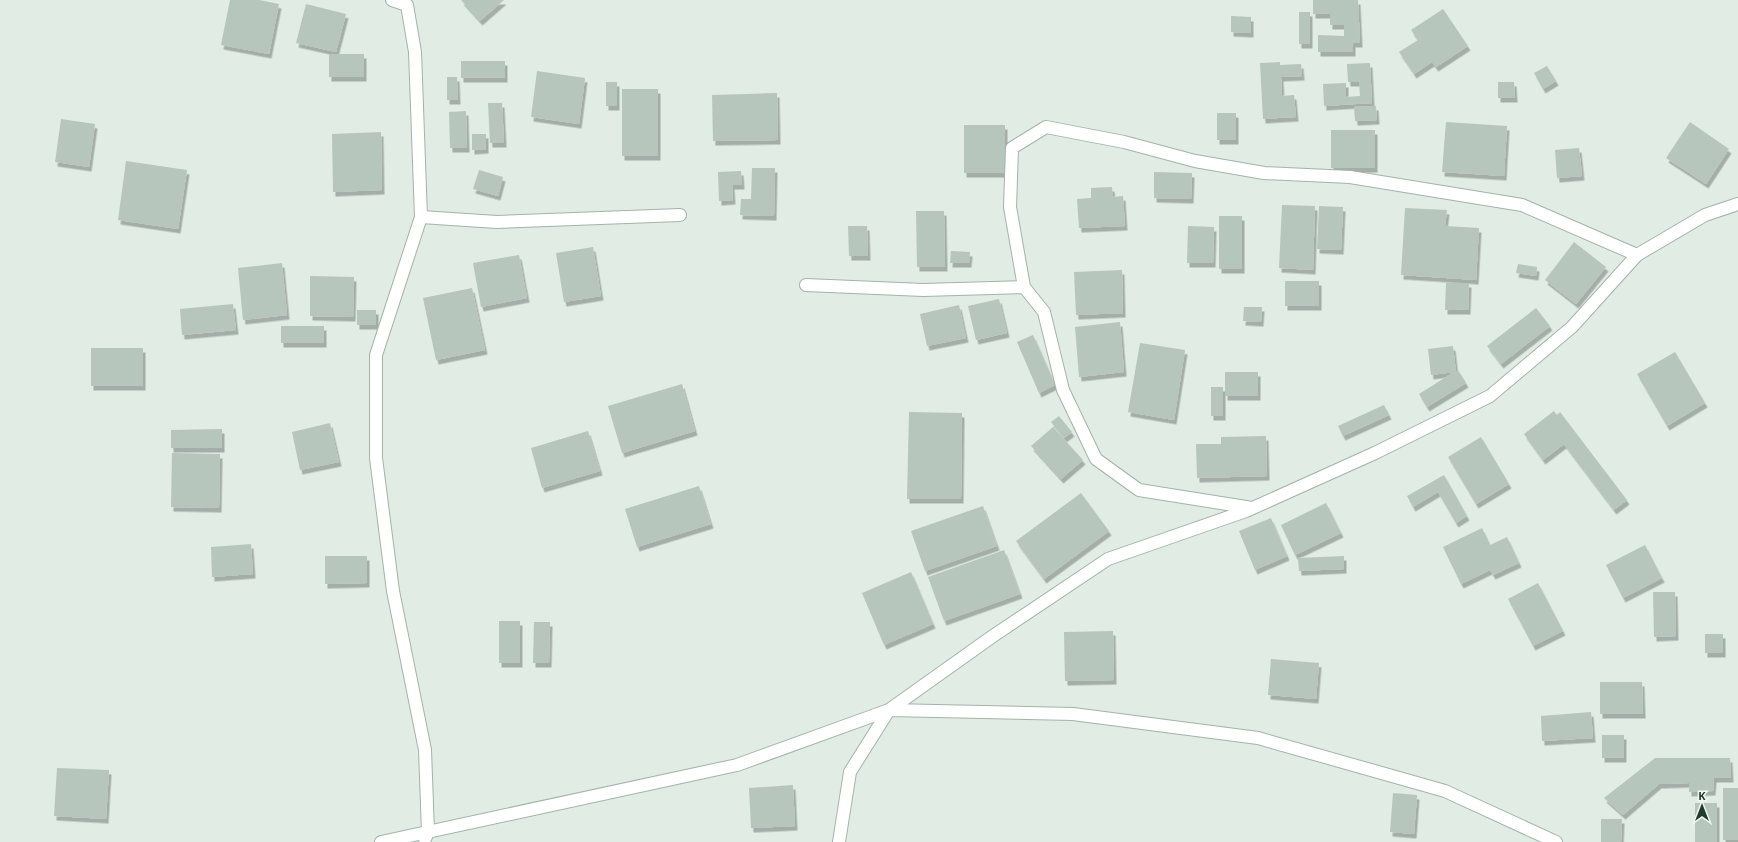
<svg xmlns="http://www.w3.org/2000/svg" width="1738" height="842" viewBox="0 0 1738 842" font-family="'Noto Sans',sans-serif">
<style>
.building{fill:#b6c6bd;filter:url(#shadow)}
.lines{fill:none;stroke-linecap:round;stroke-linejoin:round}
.minor-casing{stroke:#a3b4aa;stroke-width:14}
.minor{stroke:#fff;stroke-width:12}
</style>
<defs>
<filter id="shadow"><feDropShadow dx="2.5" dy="4.5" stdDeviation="0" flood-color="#0004"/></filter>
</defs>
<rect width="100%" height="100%" fill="#e0ece4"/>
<!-- building -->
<g class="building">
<path d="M 230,0 L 259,0 L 279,4 L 269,54 L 221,45 Z"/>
<path d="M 461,0 L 504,0 L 480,21 Z"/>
<path d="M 1313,0 L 1358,0 L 1360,43 L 1353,43 L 1353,52 L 1318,52 L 1318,35 L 1344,36 L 1344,25 L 1330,25 L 1330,14 L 1313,14 Z"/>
<path d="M 306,4 L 346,14 L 336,52 L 296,43 Z"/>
<path d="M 1443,9 L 1468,46 L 1436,67 L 1432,62 L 1414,74 L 1399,52 L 1418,40 L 1411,30 Z"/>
<rect x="1299" y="12" width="11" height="32"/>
<path d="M 1231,16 L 1251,17 L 1251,33 L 1231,32 Z"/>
<rect x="329" y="54" width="35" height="23"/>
<rect x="461" y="61" width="44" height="17"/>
<path d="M 1280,62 L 1280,65 L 1301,64 L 1302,76 L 1281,77 L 1282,96 L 1294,95 L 1296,117 L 1263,119 L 1260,63 Z"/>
<path d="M 1370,63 L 1372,103 L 1324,106 L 1323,84 L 1346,83 L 1346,97 L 1360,96 L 1359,82 L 1348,82 L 1347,64 Z"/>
<path d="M 1547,66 L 1556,81 L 1543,89 L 1534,73 Z"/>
<path d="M 537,71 L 585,78 L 579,124 L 531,117 Z"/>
<path d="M 447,77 L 457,77 L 458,100 L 447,100 Z"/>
<rect x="606" y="82" width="11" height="24"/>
<path d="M 1498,82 L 1514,82 L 1515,98 L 1498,98 Z"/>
<rect x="622" y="89" width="36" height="67"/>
<path d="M 777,93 L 778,140 L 713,141 L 712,95 Z"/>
<path d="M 488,103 L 502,103 L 504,143 L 490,143 Z"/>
<path d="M 1376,106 L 1377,120 L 1355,121 L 1354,107 Z"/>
<path d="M 466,111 L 467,148 L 450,148 L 449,112 Z"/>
<rect x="1217" y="113" width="19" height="27"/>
<path d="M 61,119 L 95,124 L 89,167 L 55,162 Z"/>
<path d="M 1446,122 L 1507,126 L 1504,176 L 1442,172 Z"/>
<path d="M 1690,122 L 1729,149 L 1706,184 L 1666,158 Z"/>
<rect x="964" y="125" width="41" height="48"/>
<rect x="1331" y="130" width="44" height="38"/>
<path d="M 381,132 L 382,190 L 333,192 L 332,134 Z"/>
<path d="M 472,134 L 486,134 L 486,149 L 472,150 Z"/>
<path d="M 1579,148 L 1582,176 L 1557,178 L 1555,150 Z"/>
<path d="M 126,161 L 187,170 L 178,229 L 118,220 Z"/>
<path d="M 752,168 L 775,168 L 774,216 L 740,215 L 741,199 L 751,199 Z"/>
<path d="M 479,170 L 503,177 L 498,196 L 473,189 Z"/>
<path d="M 741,171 L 742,185 L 732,185 L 733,200 L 719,201 L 718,172 Z"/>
<path d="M 1154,172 L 1192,173 L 1191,199 L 1154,198 Z"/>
<path d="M 1112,187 L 1113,197 L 1123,196 L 1125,226 L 1079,228 L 1077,199 L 1091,198 L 1091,188 Z"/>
<path d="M 1282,205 L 1315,206 L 1313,270 L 1279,268 Z"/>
<path d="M 1319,206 L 1343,207 L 1341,250 L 1317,249 Z"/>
<path d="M 1405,208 L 1447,210 L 1445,226 L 1479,228 L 1476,280 L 1401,275 Z"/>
<path d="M 916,211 L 944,211 L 945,267 L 917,267 Z"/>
<rect x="1219" y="216" width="23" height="53"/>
<path d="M 848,226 L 867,226 L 868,256 L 849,256 Z"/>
<path d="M 1188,226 L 1214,227 L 1213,263 L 1187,263 Z"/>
<path d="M 1574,242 L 1606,267 L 1576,304 L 1545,280 Z"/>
<path d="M 593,247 L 601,296 L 564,302 L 556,253 Z"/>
<path d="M 951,251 L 970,252 L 969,263 L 950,263 Z"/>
<path d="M 519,255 L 527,298 L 481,307 L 473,263 Z"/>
<path d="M 282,263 L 287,315 L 243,320 L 238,268 Z"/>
<path d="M 1518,264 L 1537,267 L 1536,276 L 1516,273 Z"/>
<path d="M 1122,270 L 1123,313 L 1076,315 L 1074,272 Z"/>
<path d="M 310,276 L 354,277 L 353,317 L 310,316 Z"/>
<rect x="1285" y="281" width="34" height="25"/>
<path d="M 1446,283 L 1469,283 L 1468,310 L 1445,310 Z"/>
<path d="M 472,288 L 485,350 L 436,360 L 423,298 Z"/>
<path d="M 999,299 L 1007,333 L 976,340 L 968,306 Z"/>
<path d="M 233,304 L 236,330 L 182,335 L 180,309 Z"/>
<path d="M 959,305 L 966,338 L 927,346 L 920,314 Z"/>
<path d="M 1244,307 L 1262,307 L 1261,322 L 1243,321 Z"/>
<path d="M 1536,308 L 1550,326 L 1501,364 L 1487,346 Z"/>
<rect x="357" y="310" width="19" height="15"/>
<path d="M 1120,322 L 1124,372 L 1079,377 L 1075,327 Z"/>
<rect x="281" y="326" width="43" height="17"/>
<path d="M 1033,335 L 1055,385 L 1039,393 L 1017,342 Z"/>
<path d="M 1140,343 L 1185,350 L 1174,420 L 1128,412 Z"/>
<path d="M 1453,346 L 1456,372 L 1458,370 L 1466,383 L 1427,407 L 1419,394 L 1454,372 L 1431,375 L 1428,349 Z"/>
<rect x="91" y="348" width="52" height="38"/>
<path d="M 1675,352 L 1705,403 L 1667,426 L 1637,374 Z"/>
<rect x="1225" y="372" width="33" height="24"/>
<path d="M 682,384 L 695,431 L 622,453 L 608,406 Z"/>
<rect x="1211" y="387" width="12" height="29"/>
<path d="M 1384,405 L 1389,415 L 1343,436 L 1338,426 Z"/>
<path d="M 1554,411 L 1557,415 L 1560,412 L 1627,500 L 1614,510 L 1564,444 L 1543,460 L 1524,434 Z"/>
<path d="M 909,412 L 962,413 L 961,499 L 907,499 Z"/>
<path d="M 1059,416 L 1072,432 L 1064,438 L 1051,422 Z"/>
<path d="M 330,423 L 339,462 L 300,470 L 292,432 Z"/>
<path d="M 1053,427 L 1083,460 L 1061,479 L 1031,446 Z"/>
<path d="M 222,429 L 222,448 L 171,448 L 171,430 Z"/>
<path d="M 588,431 L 600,471 L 542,488 L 531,448 Z"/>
<path d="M 1266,436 L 1267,476 L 1197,478 L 1196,444 L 1221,444 L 1221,437 Z"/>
<path d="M 1481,437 L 1509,484 L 1476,504 L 1448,457 Z"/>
<path d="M 172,453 L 220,454 L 219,508 L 171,507 Z"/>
<path d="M 1444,475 L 1467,516 L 1456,523 L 1438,492 L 1413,507 L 1407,496 Z"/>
<path d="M 699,486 L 711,524 L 637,547 L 625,509 Z"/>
<path d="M 1081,493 L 1109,531 L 1044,579 L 1016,541 Z"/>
<path d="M 1326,503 L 1341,533 L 1295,555 L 1281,525 Z"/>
<path d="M 983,506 L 997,546 L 925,571 L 911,531 Z"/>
<path d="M 1271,518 L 1287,556 L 1255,570 L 1239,531 Z"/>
<path d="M 1482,528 L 1490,545 L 1507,537 L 1519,563 L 1493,575 L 1490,570 L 1461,584 L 1443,547 Z"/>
<path d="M 251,544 L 253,574 L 212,577 L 211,547 Z"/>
<path d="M 1645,545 L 1662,578 L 1623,598 L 1606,565 Z"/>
<path d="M 1004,550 L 1020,594 L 944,621 L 928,577 Z"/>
<path d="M 325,556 L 367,556 L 367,583 L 325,584 Z"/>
<path d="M 1344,556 L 1344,569 L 1299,571 L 1298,558 Z"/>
<path d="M 911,572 L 933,624 L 884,645 L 862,593 Z"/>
<path d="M 1538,583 L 1563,631 L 1533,646 L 1508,599 Z"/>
<path d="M 1653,592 L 1675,592 L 1676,636 L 1654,637 Z"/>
<rect x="499" y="621" width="21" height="42"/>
<path d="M 534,622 L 550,622 L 549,663 L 533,663 Z"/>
<path d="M 1113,631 L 1114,680 L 1065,681 L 1064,632 Z"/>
<rect x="1705" y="634" width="18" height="19"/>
<path d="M 1271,659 L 1319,663 L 1316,699 L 1268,695 Z"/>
<path d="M 1600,682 L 1642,682 L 1643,714 L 1600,714 Z"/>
<path d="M 1591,712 L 1593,738 L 1542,741 L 1541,716 Z"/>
<rect x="1602" y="735" width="22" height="23"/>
<path d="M 1655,758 L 1730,758 L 1731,778 L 1714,778 L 1713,791 L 1689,792 L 1689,783 L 1659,784 L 1623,815 L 1604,798 Z"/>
<path d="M 57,768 L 109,770 L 106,819 L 54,816 Z"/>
<path d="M 793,785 L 795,826 L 751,828 L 749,788 Z"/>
<rect x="1723" y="788" width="15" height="52"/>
<path d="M 1393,793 L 1417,795 L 1414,834 L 1390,832 Z"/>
<rect x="1695" y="803" width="22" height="39"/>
<path d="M 1601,819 L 1622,819 L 1621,842 L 1601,842 Z"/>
</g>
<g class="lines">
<!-- minor casing -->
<g class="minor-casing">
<g id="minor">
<path d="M 392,0 L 407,5 L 415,52 L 421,217 L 376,355 L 376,458 L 393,591 L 425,750 L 428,832 L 425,839"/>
<path d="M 421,217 L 497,222 L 680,215"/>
<path d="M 806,285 L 923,290 L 1024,287 L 1044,312 L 1063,390 L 1096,459 L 1139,490 L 1252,508"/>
<path d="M 1024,287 L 1010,207 L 1012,148 L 1046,127 L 1124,142 L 1195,161 L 1264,173 L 1350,177 L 1522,205 L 1637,255"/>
<path d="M 381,842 L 737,765 L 889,710 L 993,636 L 1108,559 L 1246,511 L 1375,453 L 1490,396 L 1572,327 L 1637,255 L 1705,215 L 1738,204"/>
<path d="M 839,842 L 850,772 L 889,710 L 1073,714 L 1258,738 L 1445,791 L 1556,842"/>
</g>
</g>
<!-- minor -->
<use href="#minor" class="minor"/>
</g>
<!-- north arrow -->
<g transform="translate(1702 806)" stroke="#f1f8f3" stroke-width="3" paint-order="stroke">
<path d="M0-3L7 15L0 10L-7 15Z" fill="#213c2f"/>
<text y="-6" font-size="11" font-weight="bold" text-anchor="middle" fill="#213c2f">K</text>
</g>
</svg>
